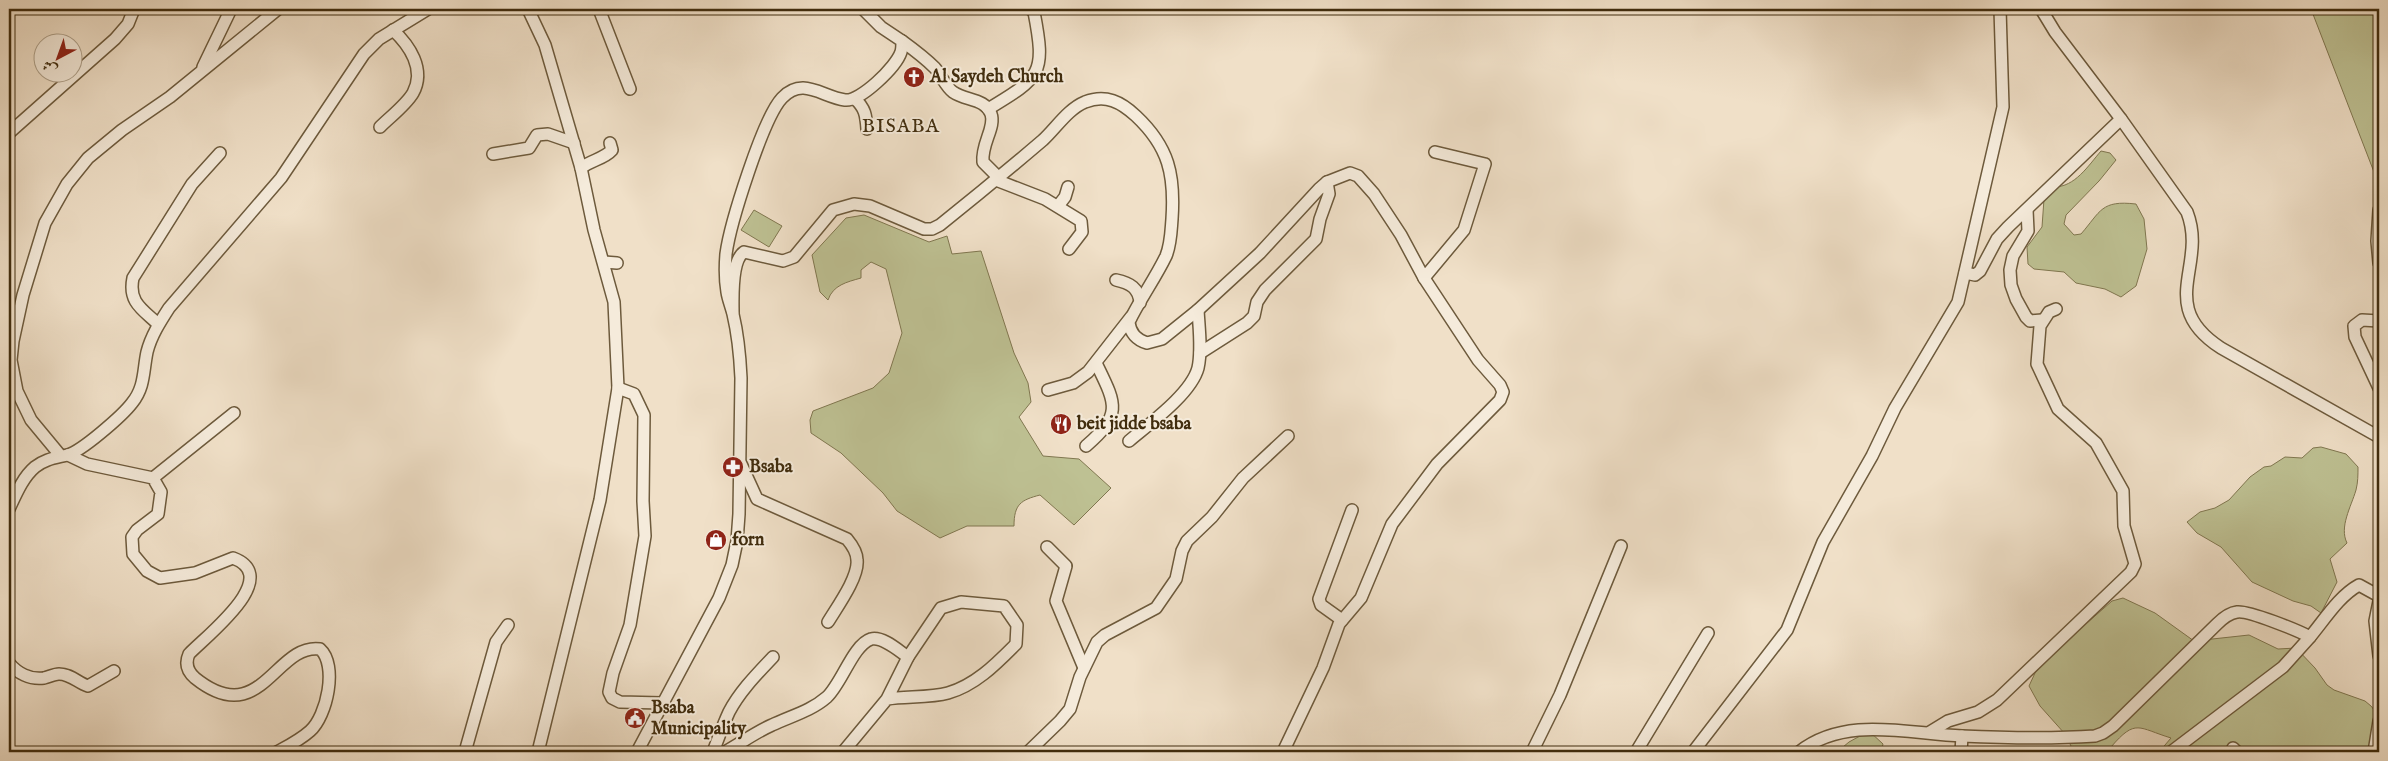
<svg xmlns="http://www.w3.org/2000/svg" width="2388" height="761" viewBox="0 0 2388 761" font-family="'IM FELL English',Amiri,serif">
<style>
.green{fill:#bec193;stroke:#807750}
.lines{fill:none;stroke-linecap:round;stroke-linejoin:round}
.minor-casing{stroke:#6d5a3c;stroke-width:14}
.minor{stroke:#f5ebdb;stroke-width:11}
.labels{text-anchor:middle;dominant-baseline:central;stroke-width:4;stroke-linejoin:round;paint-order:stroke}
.poi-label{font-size:18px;font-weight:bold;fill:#412d0e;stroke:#f5ebdb;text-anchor:start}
.quarter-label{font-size:20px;letter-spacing:1px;fill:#412d0e;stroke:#f5ebdb}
</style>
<rect width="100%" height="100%" fill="#f0e0c8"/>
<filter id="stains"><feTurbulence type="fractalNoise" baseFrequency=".004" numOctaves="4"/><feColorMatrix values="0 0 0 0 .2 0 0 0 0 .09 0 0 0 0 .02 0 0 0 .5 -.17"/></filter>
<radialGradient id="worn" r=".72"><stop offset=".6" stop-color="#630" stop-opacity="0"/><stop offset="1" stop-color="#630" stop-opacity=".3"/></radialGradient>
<!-- green -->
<g class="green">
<path d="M 2311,9 L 2379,9 L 2379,185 Z"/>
<path d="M 2101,151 L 2110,153 L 2116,160 L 2099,181 L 2066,215 L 2064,224 L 2074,235 L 2081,234 C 2101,211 2101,200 2136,204 L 2144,219 L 2147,249 L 2136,286 L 2121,297 L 2105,289 L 2076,283 L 2064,272 L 2034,269 L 2028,264 L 2027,247 L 2042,227 L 2044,199 L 2054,187 C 2075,187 2088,166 2101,151 Z"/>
<path d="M 754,210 L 782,226 L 769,247 L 741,230 Z"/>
<path d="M 864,215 L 929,242 L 947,236 L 952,254 L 981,251 L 1014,353 L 1028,383 L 1031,402 L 1019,417 L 1043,456 L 1079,459 L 1111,488 L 1074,525 L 1040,495 C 1021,500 1014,504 1014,526 L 967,526 L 940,538 L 897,511 L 883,493 L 841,453 L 811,433 L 810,420 L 813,411 L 873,388 L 889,373 L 902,333 L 886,269 L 871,262 L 861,270 L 861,278 C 847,282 833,285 828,300 L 820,292 L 812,255 L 846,218 Z"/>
<path d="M 2321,447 L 2346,454 L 2358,467 C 2358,475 2358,482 2356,490 C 2351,507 2339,527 2347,543 L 2330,559 L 2337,582 L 2321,613 L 2311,606 L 2293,601 L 2252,582 L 2221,547 L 2197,533 L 2187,522 L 2200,512 L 2215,508 L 2229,500 L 2250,477 L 2264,467 L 2271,466 L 2285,457 L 2302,458 L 2313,448 Z"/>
<path d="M 2123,598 L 2155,613 L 2194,641 L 2249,635 L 2278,649 L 2296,648 L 2315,668 L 2327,685 L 2334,690 L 2365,701 L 2371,706 L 2379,716 L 2379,752 L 2159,752 L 2171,738 C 2138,728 2136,718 2111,747 L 2113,752 L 2074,752 L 2065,734 L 2040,706 L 2029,686 L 2035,673 L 2054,652 L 2112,601 Z"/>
<path d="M 1869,731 L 1883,744 L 1881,752 L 1837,752 L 1849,742 Z"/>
</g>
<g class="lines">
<!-- minor casing -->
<g class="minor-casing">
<g id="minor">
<path d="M 528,9 L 545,45 L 581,168 L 594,230 L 614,302 L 618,388 L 600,500 L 538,752"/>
<path d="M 599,9 L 630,89"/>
<path d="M 2041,9 L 2055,32 L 2121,119 L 2187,212 C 2208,266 2155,305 2221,348 L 2379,437"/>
<path d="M 902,41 C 913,49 925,58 935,68 C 941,75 946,87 953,92 C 966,101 985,98 991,114 C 996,127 981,144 983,162 L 999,178"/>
<path d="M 203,67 L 231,9"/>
<path d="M 855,99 C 865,108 866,115 867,129"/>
<path d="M 988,109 C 1041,77 1046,74 1034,12 L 1030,9"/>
<path d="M 380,127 C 390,117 406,105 413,93 C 426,69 409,45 393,30"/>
<path d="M 9,133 L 115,39 L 128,24 L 134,9"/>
<path d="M 493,154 L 529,148 L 537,135 L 548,134 L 574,143"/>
<path d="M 581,168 C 591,160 604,159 612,150 L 610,143"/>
<path d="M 996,180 L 1045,199 L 1081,221 L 1082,232 L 1069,249"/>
<path d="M 1058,206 L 1065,197 L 1068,187"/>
<path d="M 2027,210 L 2028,231 L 2013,256 L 2010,270 L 2011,285 L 2016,299 L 2026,317 L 2030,321 L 2042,320"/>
<path d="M 2379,210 L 2377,241 L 2379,263"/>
<path d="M 604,262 L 617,263"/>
<path d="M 1965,273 L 1975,275 L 1980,271 L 1997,239 L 2008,227 L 2121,119"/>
<path d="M 1424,278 L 1464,230 L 1485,164 L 1435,152"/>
<path d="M 1116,280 C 1130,283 1139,288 1140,303"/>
<path d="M 733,312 C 733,297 731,261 744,252 L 783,261 L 794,257 L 833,210 L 854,204 L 870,206 L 924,229 L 932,229 L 940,225 C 975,197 1009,169 1043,140 C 1056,128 1068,109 1085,102 C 1106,94 1121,102 1136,116 C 1169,147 1175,175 1172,219 C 1171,231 1171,244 1166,256 C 1155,279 1140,299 1129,322 C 1130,333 1137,340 1147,343 L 1162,339 L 1198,310 L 1260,253 L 1319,189 L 1327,182 L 1350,173 L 1358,176 L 1374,194 L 1401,235 L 1424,278 L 1478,360 L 1500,385 L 1503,392 L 1500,400 L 1437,464 L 1392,524 L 1361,598 L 1339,624 L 1323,668 L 1283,752"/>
<path d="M 2379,321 L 2362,320 L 2354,326 L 2355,337 L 2379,388"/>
<path d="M 158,324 C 142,309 128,302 133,278 L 192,184 L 220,153"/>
<path d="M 1200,353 L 1247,323 L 1254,316 L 1257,302 L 1265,290 L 1316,239 L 1320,219 L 1329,194 L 1327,182"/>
<path d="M 618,388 L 634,394 L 644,415 L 643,501 L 645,536 L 630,625 L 613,673 L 609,692 L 612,698 L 620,702 L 662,703"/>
<path d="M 1048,390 L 1073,383 L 1088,372 L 1131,317"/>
<path d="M 1129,441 C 1149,424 1191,394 1198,368 C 1202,350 1199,328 1198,310"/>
<path d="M 1086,446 C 1123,414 1116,404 1096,363"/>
<path d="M 60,455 L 31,420 L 17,391 L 11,360 L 13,341 L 23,295 L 45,223 L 67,184 L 88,158 L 122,130 L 170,97 L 278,9"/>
<path d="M 68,455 L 87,464 L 153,478 L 161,492 L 158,514 L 137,530 L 132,537 L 133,554 L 147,571 L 160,578 L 195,573 L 233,558 C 284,577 206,636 189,654 C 185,663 187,671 195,678 C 261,731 275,643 320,649 C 338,665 327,716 310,731 C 300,740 288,746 277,752"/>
<path d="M 741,464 L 757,499 L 847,539 C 852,545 857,552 857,560 C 859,577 837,607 828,622"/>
<path d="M 153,478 L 234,413"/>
<path d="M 9,509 C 16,494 23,477 35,467 C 45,459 55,458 67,455 C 81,452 123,415 132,403 C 145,387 143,371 147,352 C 151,336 160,322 169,308 L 281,178 L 364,54 L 379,39 L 428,9"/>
<path d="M 1047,547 L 1066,566 L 1056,601 L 1084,668"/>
<path d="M 2379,601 L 2375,621 L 2379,656"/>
<path d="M 1342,620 L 1321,605 L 1319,599 L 1352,510"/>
<path d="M 9,663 C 17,673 30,680 44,678 C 49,677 54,674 59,674 C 71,674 78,683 88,686 L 114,671"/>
<path d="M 1930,732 L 1948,721 L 1978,712 L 1997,700 L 2131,572 L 2135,564 L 2124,526 L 2123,491 L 2096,443 L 2058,409 L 2037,364 L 2040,326 L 2049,312 L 2056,309"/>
<path d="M 2233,748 L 2237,752"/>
<path d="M 465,752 L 496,642 L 508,625"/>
<path d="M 637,752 L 719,598 L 732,565 L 737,541 L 739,514 L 741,378 C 740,356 738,335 733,314 C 731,306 728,299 727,292 C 725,280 725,266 726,254 C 730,224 763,118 782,98 C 803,76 822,97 845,100 C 860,102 896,67 901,52 C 902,49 902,44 902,41 L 881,27 L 863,9"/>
<path d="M 713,752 C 718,739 723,725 729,712 C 740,691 757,674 773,657"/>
<path d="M 725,752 C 741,743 756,732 772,725 C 791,716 811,711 827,697 C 842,683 853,645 871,639 C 883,636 899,651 908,657"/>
<path d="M 843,752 L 887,699 L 908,657 L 941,608 L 961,602 L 1004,606 L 1017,625 L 1016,644 C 997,663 976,685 948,693 C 930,698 906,696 887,699"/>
<path d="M 1028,752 L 1060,721 L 1070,709 L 1080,677 L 1097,642 L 1105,635 L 1156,608 L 1176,579 L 1182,551 L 1187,541 L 1212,517 L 1243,478 L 1288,436"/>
<path d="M 1532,752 L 1560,695 L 1621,546"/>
<path d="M 1636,752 L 1708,633"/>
<path d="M 1693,752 L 1787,630 L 1823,542 L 1872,456 L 1895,408 L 1958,302 L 2003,107 L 2000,9"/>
<path d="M 1799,752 C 1846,715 1908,734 1962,736 C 2006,738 2051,739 2095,736 L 2103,733 L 2113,726 L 2217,624 C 2222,619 2229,613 2237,612 C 2248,610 2299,631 2310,637 C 2325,619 2339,596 2359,585 L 2379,596"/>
<path d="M 1961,752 L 1962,736"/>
<path d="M 2171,752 L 2283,667 L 2310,637"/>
<path d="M 2374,752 L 2379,721"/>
</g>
</g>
<!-- minor -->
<use href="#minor" class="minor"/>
</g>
<!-- icons -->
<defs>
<g id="church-disc" transform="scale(1.125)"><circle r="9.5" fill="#8f2418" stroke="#f5ebdb"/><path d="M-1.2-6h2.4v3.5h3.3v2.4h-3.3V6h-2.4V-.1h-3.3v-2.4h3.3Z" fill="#fff"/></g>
<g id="restaurant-disc" transform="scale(1.125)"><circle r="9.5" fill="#8f2418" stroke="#f5ebdb"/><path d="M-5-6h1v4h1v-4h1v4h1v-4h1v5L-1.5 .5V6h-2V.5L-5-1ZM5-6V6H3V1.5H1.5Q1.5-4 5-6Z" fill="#fff"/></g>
<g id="pharmacy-disc" transform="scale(1.125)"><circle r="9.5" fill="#8f2418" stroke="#f5ebdb"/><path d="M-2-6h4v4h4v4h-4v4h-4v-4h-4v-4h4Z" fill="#fff"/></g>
<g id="shop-disc" transform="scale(1.125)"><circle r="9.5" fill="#8f2418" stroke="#f5ebdb"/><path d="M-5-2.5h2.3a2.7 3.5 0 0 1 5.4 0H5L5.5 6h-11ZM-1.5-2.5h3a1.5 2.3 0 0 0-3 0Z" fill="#fff"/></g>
<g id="civic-disc" transform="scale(1.125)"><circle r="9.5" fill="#8f2418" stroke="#f5ebdb"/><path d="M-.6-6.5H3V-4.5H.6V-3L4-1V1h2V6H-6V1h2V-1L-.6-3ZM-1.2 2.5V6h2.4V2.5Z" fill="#fff"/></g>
</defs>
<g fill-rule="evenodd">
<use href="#church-disc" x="914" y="77"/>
<use href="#restaurant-disc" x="1061" y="424"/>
<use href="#pharmacy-disc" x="733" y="467"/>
<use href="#shop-disc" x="716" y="540"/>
<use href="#civic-disc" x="635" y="718"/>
</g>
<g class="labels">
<!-- poi labels -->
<g class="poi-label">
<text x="930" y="77">Al Saydeh Church</text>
<text x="1077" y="424">beit jidde bsaba</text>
<text x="749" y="467">Bsaba</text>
<text x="732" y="540">forn</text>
<text x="651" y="708">Bsaba<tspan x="651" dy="21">Municipality</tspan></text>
</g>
<!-- quarter labels -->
<g class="quarter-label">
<text x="901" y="126">BISABA</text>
</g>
</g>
<!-- margin -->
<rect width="2388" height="761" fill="none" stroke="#f0e0c8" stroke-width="30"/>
<rect x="10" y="10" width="2368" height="741" fill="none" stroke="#412d0e" stroke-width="2.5"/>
<rect x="15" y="15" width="2358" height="731" fill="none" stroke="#412d0e"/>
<!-- north arrow -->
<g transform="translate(58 58) rotate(221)"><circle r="24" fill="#f5ebdb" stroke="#ad9f89"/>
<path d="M0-4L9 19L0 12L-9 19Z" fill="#8f2418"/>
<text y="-8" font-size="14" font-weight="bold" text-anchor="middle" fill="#412d0e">ش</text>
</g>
<rect width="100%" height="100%" filter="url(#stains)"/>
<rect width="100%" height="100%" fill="url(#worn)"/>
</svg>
